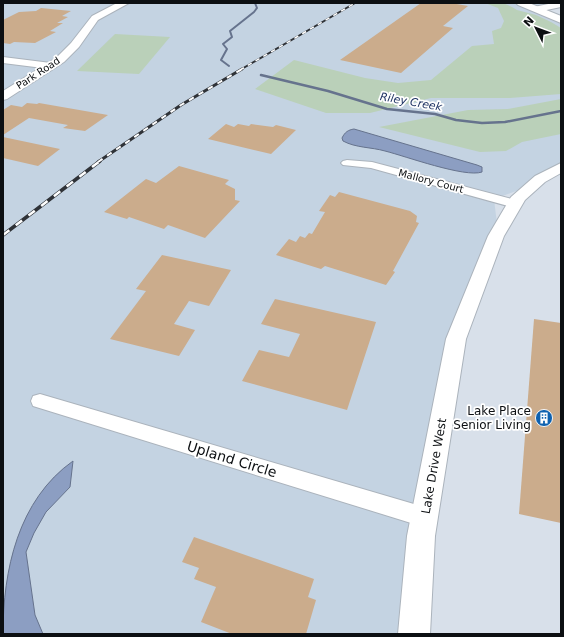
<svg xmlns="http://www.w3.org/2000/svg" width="564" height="637" viewBox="0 0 564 637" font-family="'DejaVu Sans',sans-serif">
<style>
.built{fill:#c4d3e2}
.green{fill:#bad0b9}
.water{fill:#8c9ec2;stroke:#66738d}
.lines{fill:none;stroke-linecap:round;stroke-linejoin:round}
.stream-far1{stroke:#66738d;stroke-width:2}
.stream{stroke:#66738d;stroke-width:2.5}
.building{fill:#cbac8c}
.minor-casing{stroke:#abb3bc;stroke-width:2}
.tertiary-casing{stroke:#abb3bc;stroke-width:2}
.secondary-casing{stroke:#abb3bc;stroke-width:2}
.minor{fill:#fff;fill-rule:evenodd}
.tertiary{fill:#fff;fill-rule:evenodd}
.secondary{fill:#fff;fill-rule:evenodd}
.rail-far2-casing{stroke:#2f3237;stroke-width:2}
.rail-far1-casing{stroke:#2f3237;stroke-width:3}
.rail-casing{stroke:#2f3237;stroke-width:3.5}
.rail-far2{stroke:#fff;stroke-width:1.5;stroke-dasharray:4.5;stroke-linecap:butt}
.rail-far1{stroke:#fff;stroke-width:2;stroke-dasharray:5.5;stroke-linecap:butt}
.rail{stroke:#fff;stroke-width:2.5;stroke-dasharray:8;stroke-linecap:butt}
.labels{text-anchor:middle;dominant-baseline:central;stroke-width:3.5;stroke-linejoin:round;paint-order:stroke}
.far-street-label{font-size:10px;fill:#0c0f12;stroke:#fff}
.far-water-label{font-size:11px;font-style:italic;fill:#213565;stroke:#fff}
.poi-label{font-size:12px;fill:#0c0f12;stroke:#fff;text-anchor:end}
.street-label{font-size:12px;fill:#0c0f12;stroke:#fff}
.near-street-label{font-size:14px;fill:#0c0f12;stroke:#fff}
</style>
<rect width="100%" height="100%" fill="#d8e0ea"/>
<!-- built -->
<path class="built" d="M 3,3 L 561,3 L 538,9 L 561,20 L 561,167 L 533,185 L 494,199 L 498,232 L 447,394 L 414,634 L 3,634 Z"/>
<!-- green -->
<g class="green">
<path d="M 485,3 L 503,3 L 512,7 L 517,10 L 536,15 L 551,22 L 561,28 L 561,94 L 510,98 L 431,98 L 370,113 L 326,113 L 255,89 L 294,60 L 365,78 L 398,83 L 431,80 L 472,46 L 494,44 L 492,31 L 501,28 L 504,21 L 498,8 Z"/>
<path d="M 115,34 L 170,37 L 139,74 L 77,71 Z"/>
<path d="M 561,99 L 561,134 L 522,142 L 506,151 L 480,152 L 379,127 L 468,110 L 508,109 Z"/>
</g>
<!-- water -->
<g class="water">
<path d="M 354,129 L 477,165 L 482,167 L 482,172 C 465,178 405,156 385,151 C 371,147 356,148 343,141 L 342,138 C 345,132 348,130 354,129 Z"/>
<path d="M 73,461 L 70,487 L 46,512 L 34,533 L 26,552 L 35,615 L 43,634 L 3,634 C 3,570 18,500 73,461 Z"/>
</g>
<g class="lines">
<!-- stream-far1 -->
<g class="stream-far1">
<path d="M 3,3 L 7,3"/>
<path d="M 229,66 L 221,60 L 227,49 L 223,44 L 232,37 L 230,31 L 254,12 L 257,8 L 255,3"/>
</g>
<!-- stream -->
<path class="stream" d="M 261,75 L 328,91 L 387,109 L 435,114 L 456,120 L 482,123 L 505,122 L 561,111"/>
</g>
<!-- building -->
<g class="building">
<path d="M 421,3 L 451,3 L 468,6 L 443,26 L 453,28 L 401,73 L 340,60 Z"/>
<path d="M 41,8 L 71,11 L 62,16 L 68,17 L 57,23 L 63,23 L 50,31 L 56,32 L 35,43 L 14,42 L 10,44 L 3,43 L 3,20 L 19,12 L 36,11 Z"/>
<path d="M 27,103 L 37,104 L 39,103 L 108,115 L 85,131 L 63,128 L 68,125 L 29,118 L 3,135 L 3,110 L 11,105 L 22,107 Z"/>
<path d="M 226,124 L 234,127 L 238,124 L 249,126 L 251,124 L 273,127 L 276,125 L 296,130 L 271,154 L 208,139 Z"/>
<path d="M 3,137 L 60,149 L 38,166 L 3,158 Z"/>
<path d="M 179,166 L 229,180 L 225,184 L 235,189 L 235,200 L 240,201 L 205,238 L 168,225 L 164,229 L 129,217 L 127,219 L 104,212 L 146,179 L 156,183 Z"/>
<path d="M 339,192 L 410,211 L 417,216 L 416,222 L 419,223 L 393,271 L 395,272 L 386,285 L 325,266 L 321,269 L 276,255 L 289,239 L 296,242 L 300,236 L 305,238 L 309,233 L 312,234 L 325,212 L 319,211 L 330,195 L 335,197 Z"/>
<path d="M 162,255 L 231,270 L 209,306 L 189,301 L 174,324 L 195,330 L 179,356 L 110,339 L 146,291 L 136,289 Z"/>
<path d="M 275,299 L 376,322 L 347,410 L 242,381 L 259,350 L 289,357 L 300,334 L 261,324 Z"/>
<path d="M 534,319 L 561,323 L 561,523 L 519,514 Z"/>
<path d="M 194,537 L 314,579 L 308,597 L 316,600 L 306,634 L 232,634 L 201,622 L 216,587 L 194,579 L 199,568 L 182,562 Z"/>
</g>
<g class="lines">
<!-- minor casing -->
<g class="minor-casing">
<g id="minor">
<path d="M 3,57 L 51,63 L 55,66 L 51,69 L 3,63 Z"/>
<path d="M 347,160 L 372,162 L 519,201 L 521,204 L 519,207 L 515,208 L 371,168 L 343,165 L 341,163 L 343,161 Z"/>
<path d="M 40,394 L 424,507 L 432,510 L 435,517 L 432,524 L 424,527 L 33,406 L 31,401 L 33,396 Z"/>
</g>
</g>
<!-- tertiary casing -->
<g class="tertiary-casing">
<g id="tertiary">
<path d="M 117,3 L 129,3 L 98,20 L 79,47 L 64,62 L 7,99 L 3,100 L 3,91 L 56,58 L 71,43 L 92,16 Z"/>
<path d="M 553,3 L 561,3 L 561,7 L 537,12 L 533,9 L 534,7 Z"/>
<path d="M 561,163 L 561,173 L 545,182 L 525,200 L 504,236 L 466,339 L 435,536 L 430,634 L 398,634 L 407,536 L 446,339 L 488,236 L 511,197 L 535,176 Z"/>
</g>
</g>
<!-- secondary casing -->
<g class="secondary-casing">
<path id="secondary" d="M 516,3 L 529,3 L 561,16 L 561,23 L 518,5 Z"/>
</g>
<!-- minor -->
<use href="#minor" class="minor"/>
<!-- tertiary -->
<use href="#tertiary" class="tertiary"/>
<!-- secondary -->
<use href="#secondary" class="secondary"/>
<!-- rail-far2 casing -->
<g class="rail-far2-casing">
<path id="rail-far2" d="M 240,70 L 355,3"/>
</g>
<!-- rail-far1 casing -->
<g class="rail-far1-casing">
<path id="rail-far1" d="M 98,162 L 181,105 L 242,69"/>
</g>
<!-- rail casing -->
<g class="rail-casing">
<path id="rail" d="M 3,235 L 100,161"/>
</g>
<!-- rail-far2 -->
<use href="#rail-far2" class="rail-far2"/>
<!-- rail-far1 -->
<use href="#rail-far1" class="rail-far1"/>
<!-- rail -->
<use href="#rail" class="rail"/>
</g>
<!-- icons -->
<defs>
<g id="building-disc" transform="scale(0.9)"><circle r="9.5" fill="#0e61af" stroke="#fff"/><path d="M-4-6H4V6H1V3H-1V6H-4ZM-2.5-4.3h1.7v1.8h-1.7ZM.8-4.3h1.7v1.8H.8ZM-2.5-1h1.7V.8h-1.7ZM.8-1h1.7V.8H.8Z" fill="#fff"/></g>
</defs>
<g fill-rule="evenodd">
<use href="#building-disc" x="544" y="418"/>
</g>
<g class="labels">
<!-- far-street labels -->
<g class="far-street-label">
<text transform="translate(38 73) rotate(-33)">Park Road</text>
<text transform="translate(431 181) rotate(15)">Mallory Court</text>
</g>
<!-- far-water labels -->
<g class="far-water-label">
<text transform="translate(411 102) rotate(10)">Riley Creek</text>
</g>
<!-- poi labels -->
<g class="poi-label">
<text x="531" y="411">Lake Place<tspan x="531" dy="14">Senior Living</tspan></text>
</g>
<!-- street labels -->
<g class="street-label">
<text transform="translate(434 466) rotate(-80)">Lake Drive West</text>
</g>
<!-- near-street labels -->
<g class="near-street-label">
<text transform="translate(232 459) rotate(17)">Upland Circle</text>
</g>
</g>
<!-- border -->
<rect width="564" height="637" fill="none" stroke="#0c0f12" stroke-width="8"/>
<!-- north arrow -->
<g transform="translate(536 28) rotate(312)" stroke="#ffffff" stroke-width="3" paint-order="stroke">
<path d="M0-3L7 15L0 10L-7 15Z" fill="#0c0f12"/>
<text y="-6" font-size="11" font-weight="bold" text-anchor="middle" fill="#0c0f12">N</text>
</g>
</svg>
